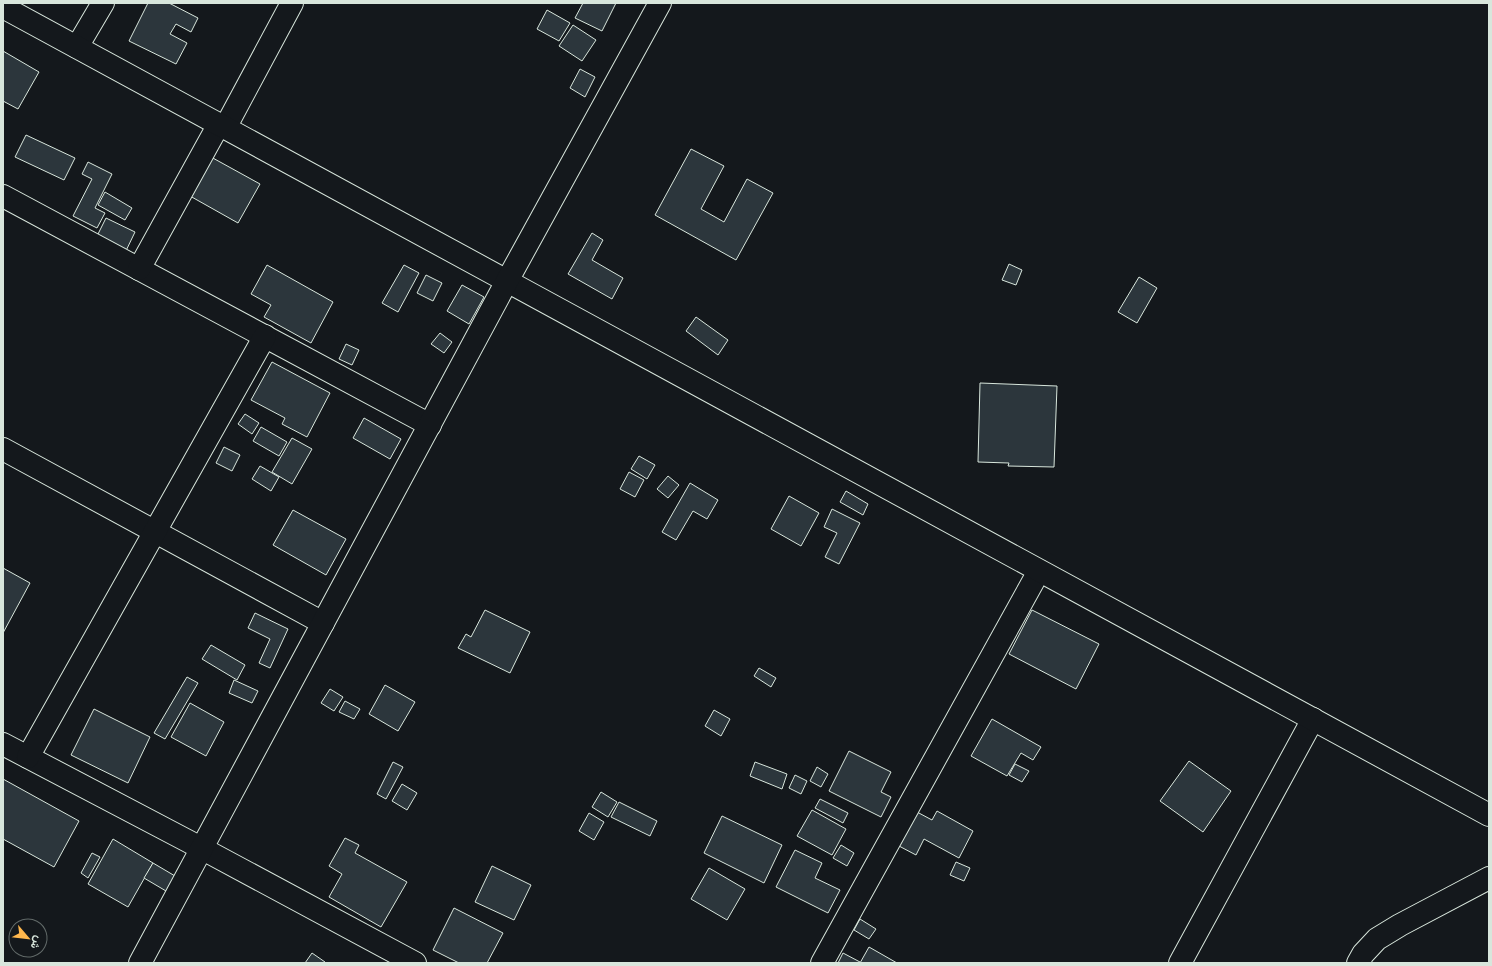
<svg xmlns="http://www.w3.org/2000/svg" width="1492" height="966" viewBox="0 0 1492 966" font-family="Helvetica,Vazirmatn,sans-serif">
<style>
.building{fill:#2c363c;stroke:#d8e6dc}
.lines{fill:none;stroke-linecap:round;stroke-linejoin:round}
.minor-casing{stroke:#d8e6dc;stroke-width:24}
.tertiary-casing{stroke:#d8e6dc;stroke-width:24}
.minor{stroke:#14181c;stroke-width:22}
.tertiary{stroke:#14181c;stroke-width:22}
</style>
<rect width="100%" height="100%" fill="#14181c"/>
<!-- building -->
<g class="building">
<path d="M 148,3 L 169,3 L 198,18 L 191,32 L 176,24 L 170,34 L 187,43 L 176,64 L 129,41 Z"/>
<path d="M 583,3 L 616,3 L 602,31 L 575,18 Z"/>
<path d="M 547,10 L 570,23 L 559,41 L 537,29 Z"/>
<path d="M 573,25 L 596,40 L 582,61 L 559,46 Z"/>
<path d="M 3,51 L 39,72 L 18,109 L 3,101 Z"/>
<path d="M 580,69 L 595,77 L 585,97 L 570,88 Z"/>
<path d="M 26,135 L 75,158 L 64,180 L 15,157 Z"/>
<path d="M 691,149 L 724,166 L 701,209 L 724,222 L 747,179 L 773,193 L 736,260 L 655,215 Z"/>
<path d="M 211,157 L 260,184 L 238,223 L 190,196 Z"/>
<path d="M 88,162 L 112,174 L 95,208 L 105,213 L 97,228 L 73,216 L 92,179 L 82,174 Z"/>
<path d="M 105,192 L 132,208 L 125,220 L 98,205 Z"/>
<path d="M 106,218 L 135,232 L 123,257 L 94,242 Z"/>
<path d="M 592,233 L 603,240 L 592,260 L 623,278 L 612,299 L 568,274 Z"/>
<path d="M 1009,264 L 1022,270 L 1016,285 L 1002,280 Z"/>
<path d="M 267,265 L 333,302 L 311,343 L 264,317 L 271,305 L 251,294 Z"/>
<path d="M 404,265 L 419,273 L 398,312 L 382,303 Z"/>
<path d="M 426,275 L 442,283 L 433,301 L 417,293 Z"/>
<path d="M 1139,277 L 1157,288 L 1137,323 L 1118,312 Z"/>
<path d="M 462,285 L 484,297 L 469,324 L 447,311 Z"/>
<path d="M 696,317 L 728,340 L 718,355 L 686,331 Z"/>
<path d="M 440,333 L 452,342 L 444,353 L 431,344 Z"/>
<path d="M 346,344 L 359,350 L 352,365 L 339,359 Z"/>
<path d="M 272,362 L 330,393 L 307,437 L 282,424 L 285,418 L 251,400 Z"/>
<path d="M 980,383 L 1057,386 L 1054,467 L 1008,466 L 1009,463 L 978,462 Z"/>
<path d="M 245,414 L 259,423 L 252,434 L 238,424 Z"/>
<path d="M 364,418 L 401,439 L 390,459 L 353,438 Z"/>
<path d="M 261,427 L 287,442 L 279,456 L 253,441 Z"/>
<path d="M 292,438 L 312,449 L 292,484 L 272,472 Z"/>
<path d="M 224,447 L 240,455 L 232,471 L 216,463 Z"/>
<path d="M 639,456 L 655,465 L 647,479 L 631,469 Z"/>
<path d="M 260,466 L 279,477 L 271,491 L 252,479 Z"/>
<path d="M 629,472 L 644,480 L 635,497 L 620,489 Z"/>
<path d="M 668,476 L 679,485 L 668,498 L 657,489 Z"/>
<path d="M 690,483 L 718,500 L 707,519 L 693,511 L 676,540 L 662,532 Z"/>
<path d="M 846,491 L 868,504 L 863,515 L 840,502 Z"/>
<path d="M 789,496 L 819,513 L 801,546 L 771,529 Z"/>
<path d="M 832,509 L 860,523 L 839,564 L 825,557 L 837,533 L 824,527 Z"/>
<path d="M 293,510 L 346,539 L 326,575 L 273,545 Z"/>
<path d="M 3,568 L 30,583 L 3,633 Z"/>
<path d="M 485,610 L 530,632 L 510,673 L 458,648 L 466,634 L 471,637 Z"/>
<path d="M 1032,610 L 1099,644 L 1076,689 L 1009,654 Z"/>
<path d="M 255,613 L 288,629 L 270,668 L 259,663 L 270,639 L 248,628 Z"/>
<path d="M 211,645 L 245,665 L 237,680 L 202,659 Z"/>
<path d="M 759,668 L 776,678 L 771,687 L 754,676 Z"/>
<path d="M 187,677 L 198,683 L 165,739 L 154,733 Z"/>
<path d="M 234,680 L 258,691 L 252,703 L 229,693 Z"/>
<path d="M 385,685 L 415,702 L 398,731 L 369,714 Z"/>
<path d="M 330,689 L 343,697 L 334,711 L 321,703 Z"/>
<path d="M 345,701 L 360,709 L 354,719 L 339,712 Z"/>
<path d="M 190,703 L 224,722 L 206,756 L 171,737 Z"/>
<path d="M 94,709 L 150,737 L 128,783 L 71,755 Z"/>
<path d="M 714,710 L 730,719 L 721,736 L 705,726 Z"/>
<path d="M 992,719 L 1041,747 L 1033,760 L 1021,753 L 1007,776 L 971,756 Z"/>
<path d="M 849,751 L 891,772 L 881,792 L 891,797 L 881,817 L 829,791 Z"/>
<path d="M 1189,761 L 1231,791 L 1203,832 L 1160,801 Z"/>
<path d="M 393,762 L 403,767 L 386,799 L 377,794 Z"/>
<path d="M 755,762 L 787,774 L 782,789 L 750,776 Z"/>
<path d="M 1015,764 L 1029,771 L 1022,782 L 1009,775 Z"/>
<path d="M 817,767 L 828,774 L 821,787 L 810,781 Z"/>
<path d="M 795,775 L 807,781 L 801,794 L 789,788 Z"/>
<path d="M 3,779 L 79,821 L 54,867 L 3,839 Z"/>
<path d="M 402,784 L 417,793 L 407,810 L 392,801 Z"/>
<path d="M 601,792 L 617,802 L 608,817 L 592,807 Z"/>
<path d="M 820,799 L 848,813 L 843,823 L 815,808 Z"/>
<path d="M 619,802 L 657,821 L 650,836 L 611,817 Z"/>
<path d="M 812,810 L 846,829 L 832,855 L 797,836 Z"/>
<path d="M 937,811 L 973,831 L 959,858 L 924,839 L 916,855 L 899,846 L 917,812 L 932,820 Z"/>
<path d="M 589,813 L 604,822 L 594,840 L 579,831 Z"/>
<path d="M 722,816 L 782,845 L 764,883 L 704,853 Z"/>
<path d="M 345,838 L 359,845 L 355,853 L 407,882 L 381,927 L 329,897 L 342,874 L 329,866 Z"/>
<path d="M 113,839 L 153,863 L 128,907 L 88,884 Z"/>
<path d="M 841,845 L 854,853 L 847,866 L 833,858 Z"/>
<path d="M 795,850 L 822,863 L 815,878 L 840,890 L 828,913 L 776,887 Z"/>
<path d="M 92,853 L 100,857 L 88,878 L 81,873 Z"/>
<path d="M 956,862 L 970,868 L 964,881 L 950,875 Z"/>
<path d="M 153,863 L 175,876 L 166,891 L 144,878 Z"/>
<path d="M 492,866 L 531,885 L 514,920 L 475,902 Z"/>
<path d="M 709,868 L 745,889 L 727,920 L 691,899 Z"/>
<path d="M 454,908 L 503,933 L 487,963 L 459,963 L 433,950 Z"/>
<path d="M 860,919 L 876,929 L 869,939 L 854,930 Z"/>
<path d="M 869,947 L 897,963 L 860,963 Z"/>
<path d="M 312,953 L 325,962 L 325,963 L 305,963 Z"/>
<path d="M 843,953 L 860,962 L 860,963 L 838,963 Z"/>
</g>
<g class="lines">
<!-- minor casing -->
<g class="minor-casing">
<g id="minor">
<path d="M 77,47 L 103,3"/>
<path d="M 225,128 L 292,3"/>
<path d="M 3,196 L 430,425"/>
<path d="M 139,269 L 219,124"/>
<path d="M 3,449 L 323,623"/>
<path d="M 3,744 L 201,848 L 415,963"/>
<path d="M 28,757 L 265,336"/>
<path d="M 822,963 L 1039,571"/>
<path d="M 1180,963 L 1313,719"/>
<path d="M 1358,963 L 1363,954 L 1377,939 L 1400,925 L 1489,878"/>
</g>
</g>
<!-- tertiary casing -->
<g class="tertiary-casing">
<g id="tertiary">
<path d="M 3,7 L 1489,815"/>
<path d="M 140,963 L 507,281 L 660,3"/>
</g>
</g>
<!-- minor -->
<use href="#minor" class="minor"/>
<!-- tertiary -->
<use href="#tertiary" class="tertiary"/>
</g>
<!-- border -->
<rect width="1492" height="966" fill="none" stroke="#d8e6dc" stroke-width="8"/>
<!-- north arrow -->
<g transform="translate(28 938) rotate(118)"><circle r="19" fill="#14181c" stroke="#626a69"/>
<path d="M0-3L7 15L0 10L-7 15Z" fill="#ffb74d"/>
<text y="-6" font-size="11" font-weight="bold" text-anchor="middle" fill="#d8e6dc">ش</text>
</g>
</svg>
